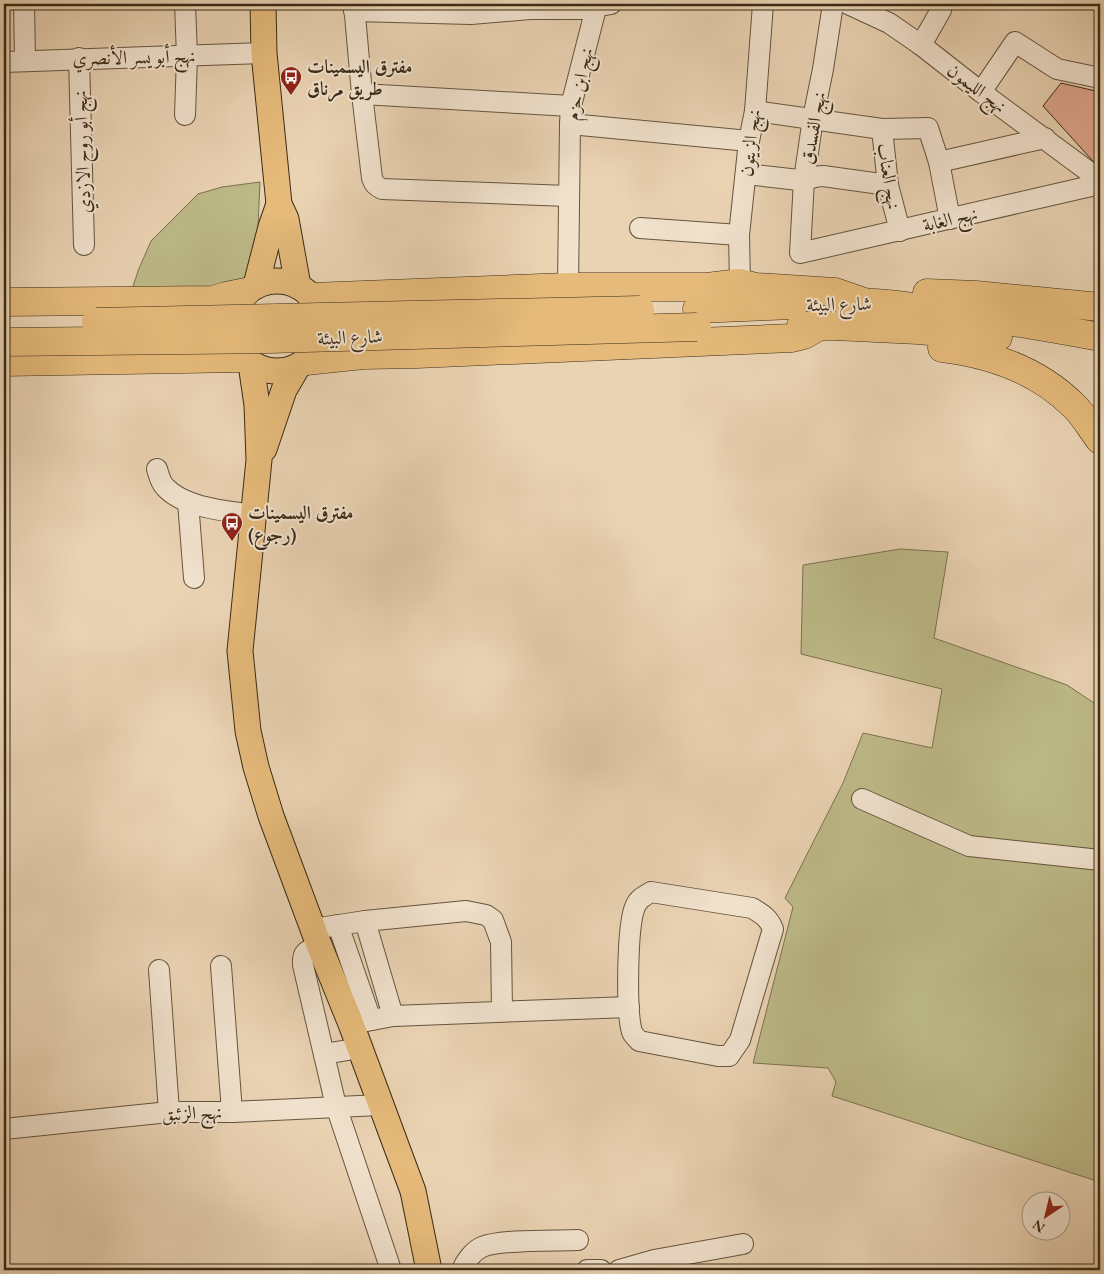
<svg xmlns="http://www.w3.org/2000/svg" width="1104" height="1274" viewBox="0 0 1104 1274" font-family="'EB Garamond',Amiri,serif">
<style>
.green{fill:#bdba88;stroke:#7b7250}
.building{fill:#e0a68e;stroke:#392b17}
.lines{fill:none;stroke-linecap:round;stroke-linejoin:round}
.minor-casing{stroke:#65553e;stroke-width:22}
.major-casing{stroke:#392b17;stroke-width:27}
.highway-casing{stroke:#392b17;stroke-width:29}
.minor{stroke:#f1e2ce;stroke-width:20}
.major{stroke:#e5ba7a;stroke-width:25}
.highway{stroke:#e5ba7a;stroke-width:28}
.highway-bridge-casing{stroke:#392b17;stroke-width:29;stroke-linecap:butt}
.highway-bridge{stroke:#e5ba7a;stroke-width:28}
.labels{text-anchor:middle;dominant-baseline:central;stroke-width:4;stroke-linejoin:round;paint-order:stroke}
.street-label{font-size:19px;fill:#392b17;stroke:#f1e2ce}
.poi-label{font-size:19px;font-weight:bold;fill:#392b17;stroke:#f1e2ce;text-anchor:start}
</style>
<rect width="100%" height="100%" fill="#ead3b3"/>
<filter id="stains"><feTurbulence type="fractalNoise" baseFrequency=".004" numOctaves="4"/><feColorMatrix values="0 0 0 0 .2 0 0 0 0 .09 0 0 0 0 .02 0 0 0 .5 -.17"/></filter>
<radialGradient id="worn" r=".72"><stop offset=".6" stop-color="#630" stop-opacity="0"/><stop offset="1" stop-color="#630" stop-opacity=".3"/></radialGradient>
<!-- green -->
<g class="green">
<path d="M 260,182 L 258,228 L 251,275 L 236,292 L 127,305 L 138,271 L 151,241 L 198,194 L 222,187 Z"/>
<path d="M 900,549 L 948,552 L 934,638 L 1067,685 L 1100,707 L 1100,1182 L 832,1096 L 836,1082 L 828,1068 L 753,1063 L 793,907 L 785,898 L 843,783 L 863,733 L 932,748 L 942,689 L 801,654 L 803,565 Z"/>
</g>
<!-- building -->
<path class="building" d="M 1061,83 L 1100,92 L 1100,169 L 1043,106 Z"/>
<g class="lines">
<!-- minor casing -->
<g class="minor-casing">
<g id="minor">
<path d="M 24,4 L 25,60"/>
<path d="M 185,4 L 187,56 L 185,115"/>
<path d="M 354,4 L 362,94 L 372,178 C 374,184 376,186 382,189 L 568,196"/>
<path d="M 833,4 L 823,69 L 813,118 L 804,180 L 800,253 L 1100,184"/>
<path d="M 848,4 L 889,23 L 921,45 L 981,92 L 1100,180"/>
<path d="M 354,11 L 471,14 L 530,9 L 583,9 L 611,4"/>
<path d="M 921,45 L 941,10 L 942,4"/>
<path d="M 79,58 L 84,245"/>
<path d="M 4,62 L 264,53"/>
<path d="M 981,92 L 1015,42 L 1057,69 L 1100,78"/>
<path d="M 362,94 L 571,106"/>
<path d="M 755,111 L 882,129 L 888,185 L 900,231"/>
<path d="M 570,124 L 749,141"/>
<path d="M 882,129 L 928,128 L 939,162 L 1045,138"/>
<path d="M 939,162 L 950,219"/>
<path d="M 746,174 L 799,180 C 808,180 814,176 823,176 L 888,185"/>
<path d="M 640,228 L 739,235"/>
<path d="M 740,283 L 739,235 L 749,141 L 755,111 L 763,4"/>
<path d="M 568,287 L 570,124 L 571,106 L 597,4"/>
<path d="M 157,469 C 159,475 160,482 165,487 C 184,508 227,511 254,515"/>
<path d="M 188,502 L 194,578"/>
<path d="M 862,799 L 969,846 L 1100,860"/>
<path d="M 651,892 L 752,908 C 762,914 769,918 773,929 L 740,1040 L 729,1056 L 718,1056 L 639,1041 C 637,1038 633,1035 632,1032 C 626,1012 627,926 635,907 C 638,899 644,896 651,892 Z"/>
<path d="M 365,921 L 393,1016"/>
<path d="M 338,925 L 371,1020"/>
<path d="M 313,929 L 365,921 L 466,911 L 486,915 L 493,920 L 501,942 L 502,1011"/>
<path d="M 319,945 C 307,951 302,951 303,965 L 336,1106 L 391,1270"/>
<path d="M 221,966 L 232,1112"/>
<path d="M 159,970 L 169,1112"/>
<path d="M 351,1024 L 393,1016 L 629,1007"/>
<path d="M 324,1054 L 360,1048"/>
<path d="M 4,1129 L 169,1112 L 232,1112 L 380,1105"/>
<path d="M 462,1270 C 465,1262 473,1251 482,1247 C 501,1239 556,1241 578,1240"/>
<path d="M 587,1270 L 601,1270"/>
<path d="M 619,1270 L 654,1260 L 743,1244"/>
</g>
</g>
<!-- major casing -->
<g class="major-casing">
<g id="major">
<path d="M 263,4 L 264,53 L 279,204 L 286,219 L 298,286"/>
<circle cx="277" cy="326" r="45"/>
<path d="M 256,285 L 271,227 L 279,204"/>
<path d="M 251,364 L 257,405 L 259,460 L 240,651 L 248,731 L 256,767 L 271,816 L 319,945 L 351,1024 L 413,1191 L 429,1270"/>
<path d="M 264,449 L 284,390 L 298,366"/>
</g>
</g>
<!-- highway casing -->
<g class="highway-casing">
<g id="highway">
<path d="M 927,293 L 976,295 L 1100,307"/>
<path d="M 312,297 L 568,287 L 707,287 L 740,283 L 756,287 L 835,292 L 864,302"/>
<path d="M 4,302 L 213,300 L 226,296 L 246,292"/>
<path d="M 847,303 C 877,301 908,306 938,311 C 992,318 1046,327 1100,337"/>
<path d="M 697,309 L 794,305"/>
<path d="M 801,326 L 834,326 L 918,330 L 998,337"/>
<path d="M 942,348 C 992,354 1038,370 1074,406 C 1083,414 1092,430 1100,440"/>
<path d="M 306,361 L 363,355 L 417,354 L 792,338 L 804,335 L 818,327"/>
<path d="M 4,362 L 243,358"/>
</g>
</g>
<!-- minor -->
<use href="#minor" class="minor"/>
<!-- major -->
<use href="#major" class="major"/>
<!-- highway -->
<use href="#highway" class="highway"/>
<!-- highway-bridge casing -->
<g class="highway-bridge-casing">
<g id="highway-bridge">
<path d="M 96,322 L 640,310"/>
<path d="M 4,342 L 270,339 L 697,327"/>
</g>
</g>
<!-- highway-bridge -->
<use href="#highway-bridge" class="highway-bridge"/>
</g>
<!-- icons -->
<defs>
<g id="bus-pin" transform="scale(1.125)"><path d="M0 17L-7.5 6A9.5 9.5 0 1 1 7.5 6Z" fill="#8f2418" stroke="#f1e2ce"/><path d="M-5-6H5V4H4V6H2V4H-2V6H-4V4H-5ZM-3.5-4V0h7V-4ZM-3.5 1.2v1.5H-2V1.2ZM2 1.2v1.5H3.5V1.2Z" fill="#fff"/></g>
</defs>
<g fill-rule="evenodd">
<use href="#bus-pin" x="291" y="77"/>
<use href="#bus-pin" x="232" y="523"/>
</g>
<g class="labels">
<!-- street labels -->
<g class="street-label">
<text transform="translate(134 57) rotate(-1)">نهج أبو يسر الأنصري</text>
<text transform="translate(579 84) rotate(-78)">نهج ابن حزم</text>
<text transform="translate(977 88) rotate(37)">نهج الليمون</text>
<text transform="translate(813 128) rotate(-80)">نهج الفسدق</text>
<text transform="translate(750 143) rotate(-83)">نهج الزيتون</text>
<text transform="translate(82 152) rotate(-92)">نهج أبو روح الازدي</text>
<text transform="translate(889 176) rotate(81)">نهج العناب</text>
<text transform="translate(950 219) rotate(-13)">نهج الغابة</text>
<text transform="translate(839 304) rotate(-1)">شارع البيئة</text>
<text transform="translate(350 337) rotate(-2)">شارع البيئة</text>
<text transform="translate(192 1113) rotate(-2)">نهج الزئبق</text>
</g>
<!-- poi labels -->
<g class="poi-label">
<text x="307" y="66">مفترق اليسمينات<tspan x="307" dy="22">طريق مرناق</tspan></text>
<text x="248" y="512">مفترق اليسمينات<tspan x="248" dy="22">(رجوع)</tspan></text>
</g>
</g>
<!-- margin -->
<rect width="1104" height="1274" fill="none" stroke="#ead3b3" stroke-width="20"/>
<rect x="5" y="5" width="1094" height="1264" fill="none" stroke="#392b17" stroke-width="2.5"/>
<rect x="10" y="10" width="1084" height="1254" fill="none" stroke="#392b17"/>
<!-- north arrow -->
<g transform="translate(1046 1216) rotate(215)"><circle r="24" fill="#f1e2ce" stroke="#a79985"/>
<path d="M0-4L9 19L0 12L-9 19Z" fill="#8f2418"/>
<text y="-8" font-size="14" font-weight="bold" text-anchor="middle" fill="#392b17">N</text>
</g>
<rect width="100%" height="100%" filter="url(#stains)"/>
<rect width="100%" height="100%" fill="url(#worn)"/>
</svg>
